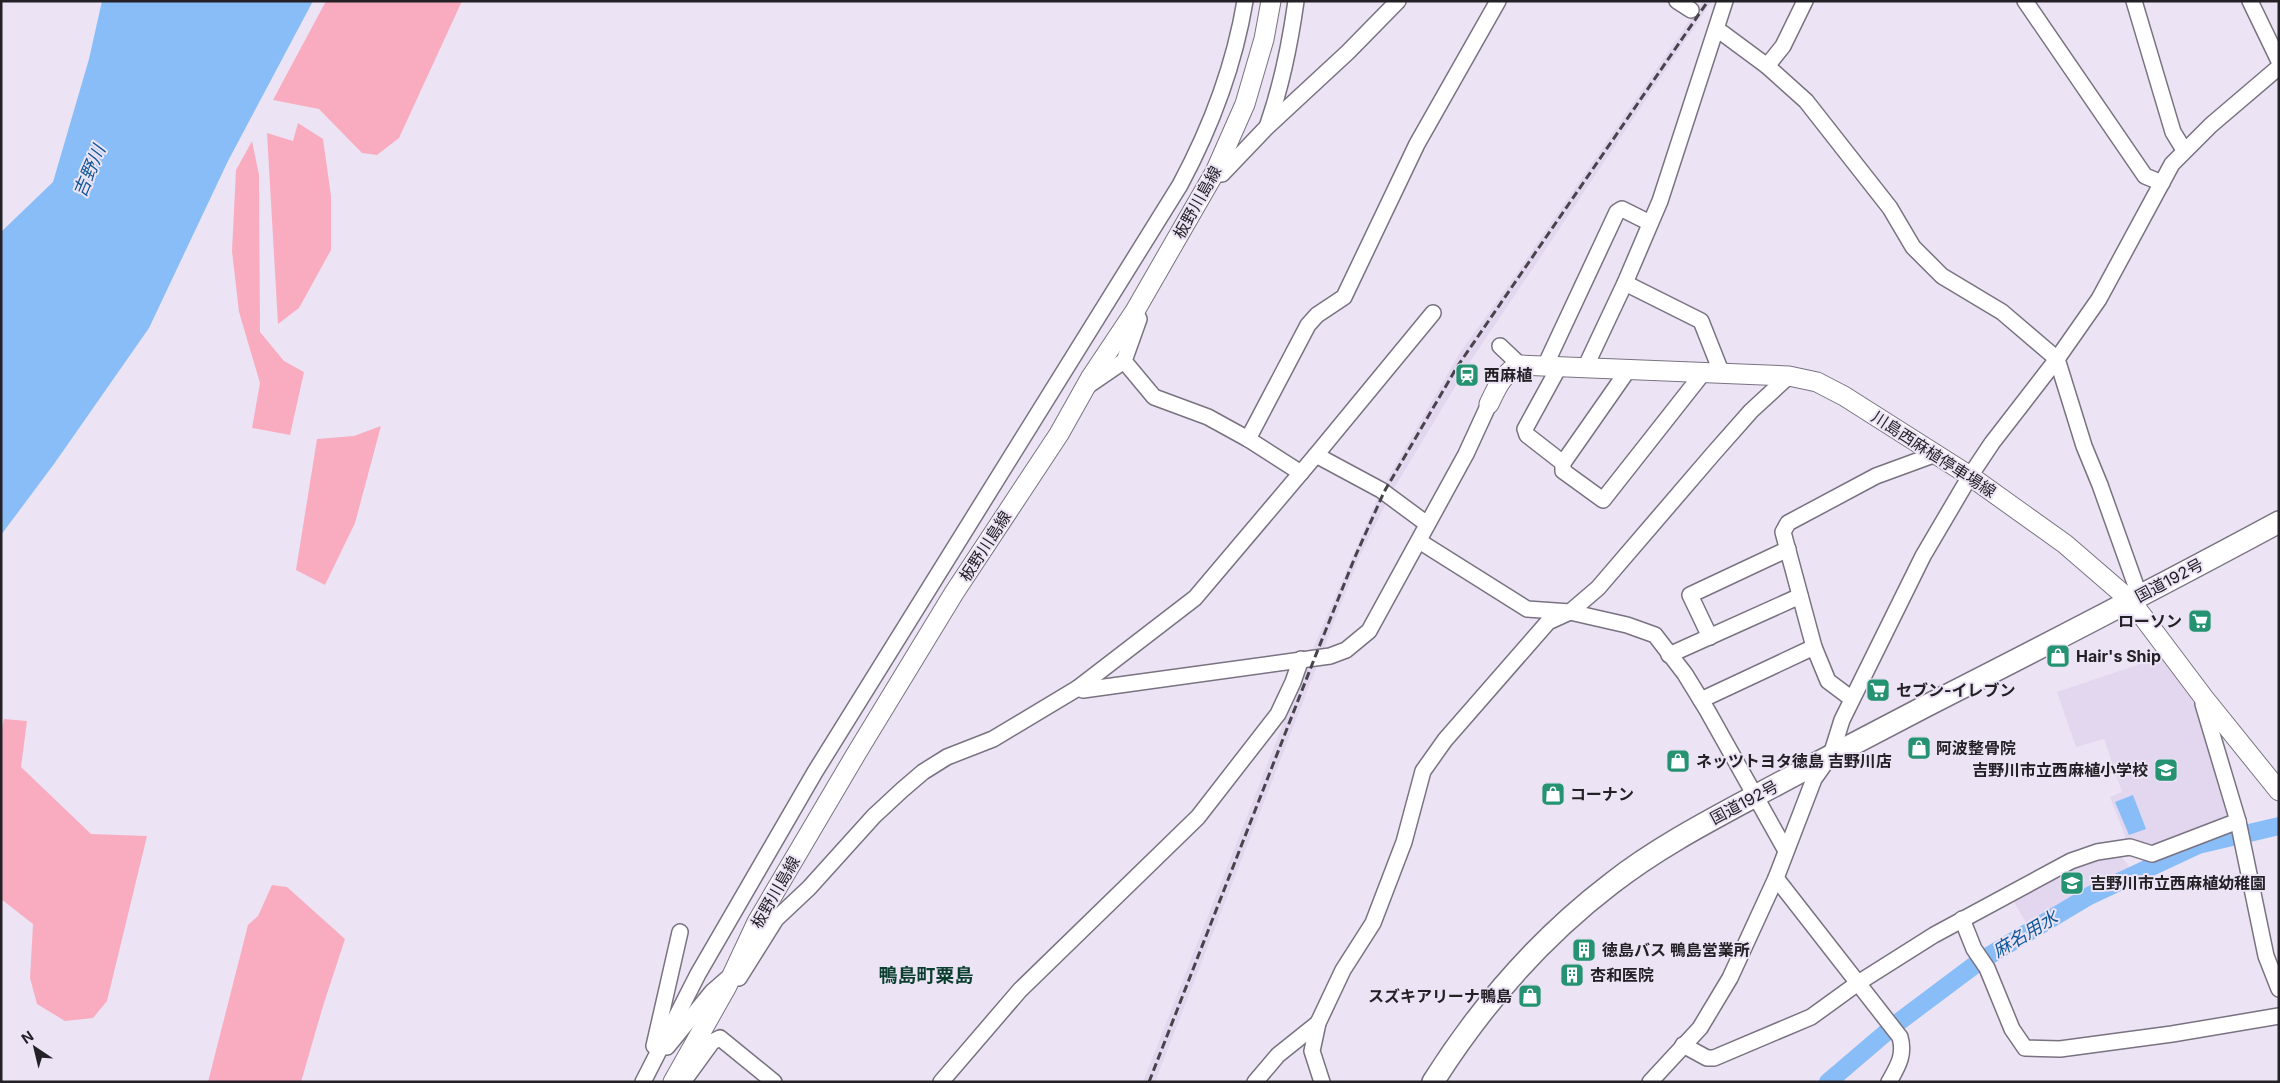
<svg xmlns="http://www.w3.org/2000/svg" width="2280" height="1083" viewBox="0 0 2280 1083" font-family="Inter,'Noto Sans JP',sans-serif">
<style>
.built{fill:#e2d7ee}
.green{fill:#f9acc0}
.water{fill:#88bdf7}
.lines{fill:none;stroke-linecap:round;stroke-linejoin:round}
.river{stroke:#88bdf7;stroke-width:18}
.minor-casing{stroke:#797280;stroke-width:18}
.major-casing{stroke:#797280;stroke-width:21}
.highway-casing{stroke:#797280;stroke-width:24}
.minor{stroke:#fff;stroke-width:15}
.major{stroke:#fff;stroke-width:19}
.highway{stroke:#fff;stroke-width:21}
.rail{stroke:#48444c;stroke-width:3;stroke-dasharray:8 4;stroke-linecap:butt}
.labels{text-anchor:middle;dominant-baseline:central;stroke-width:4;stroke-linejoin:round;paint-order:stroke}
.street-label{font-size:16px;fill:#232026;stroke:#ece4f5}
.poi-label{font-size:16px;font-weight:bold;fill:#232026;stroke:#ece4f5;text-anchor:start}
.water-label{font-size:18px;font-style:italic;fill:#105798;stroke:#ece4f5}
.quarter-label{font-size:19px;font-weight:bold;fill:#0a3e2f;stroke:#ece4f5}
</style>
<rect width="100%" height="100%" fill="#ece4f5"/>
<!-- built -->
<g class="built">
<path d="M 1703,1 L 1712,1 L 1470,362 L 1479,368 L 1467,387 L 1458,382 L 1390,495 L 1359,558 L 1155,1082 L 1143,1082 L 1309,658 L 1381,490 L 1459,354 L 1503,293 Z"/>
<path d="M 2161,657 L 2198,704 L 2234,818 L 2148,851 L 2128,844 L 2110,797 L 2122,792 L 2104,739 L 2076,747 L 2057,692 Z"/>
<path d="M 2117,852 L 2132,870 L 2028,926 L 2010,895 L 2068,866 Z"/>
</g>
<!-- green -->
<g class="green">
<path d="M 326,1 L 462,1 L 399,138 L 377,155 L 362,153 L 319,109 L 273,100 Z"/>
<path d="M 298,123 L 323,139 L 331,196 L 331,250 L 299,308 L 278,324 L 267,133 L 293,141 Z"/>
<path d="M 252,141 L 259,175 L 260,332 L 284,361 L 304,372 L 290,435 L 252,428 L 260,383 L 239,312 L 232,251 L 236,170 Z"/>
<path d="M 381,426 L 355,523 L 325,585 L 296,570 L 317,439 L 354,436 Z"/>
<path d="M 4,719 L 27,721 L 21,767 L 91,834 L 147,836 L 107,1001 L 93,1018 L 65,1021 L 37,1004 L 30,978 L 33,924 L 1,899 L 1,733 Z"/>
<path d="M 272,885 L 287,887 L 345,939 L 323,1006 L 301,1082 L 208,1082 L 248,925 L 258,916 Z"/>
</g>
<!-- water -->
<g class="water">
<path d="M 102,1 L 313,1 L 228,161 L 149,328 L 54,464 L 1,535 L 1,232 L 53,182 L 89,59 Z"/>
<path d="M 2133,795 L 2146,829 L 2129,835 L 2115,802 Z"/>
</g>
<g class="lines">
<!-- river -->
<path class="river" d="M 1828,1082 L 1896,1024 L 1980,961 L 2089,896 L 2198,845 L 2279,826"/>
<!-- minor casing -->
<g class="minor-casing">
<g id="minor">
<path d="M 1677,1 L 1691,10"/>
<path d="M 2025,1 L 2145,176 L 2162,183"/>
<path d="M 2134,1 L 2173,132 L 2184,150"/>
<path d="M 2250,1 L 2279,61"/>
<path d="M 1717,29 L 1767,66 L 1806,101 L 1890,208 L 1913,247 L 1942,276 L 2002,312 L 2057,359 L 2084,446 L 2100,485 L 2136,586 L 2131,601"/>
<path d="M 1767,66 L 1783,46 L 1805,1"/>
<path d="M 1268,124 C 1282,84 1290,44 1296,1"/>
<path d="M 1215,172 L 1222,174 L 1266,128 L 1348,52 L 1398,1"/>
<path d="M 1625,283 L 1701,321 L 1722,374"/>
<path d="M 1135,311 L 1139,319 L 1124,361 L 1154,397 L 1208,417 L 1248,439 L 1301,473"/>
<path d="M 1500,346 L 1520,365"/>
<path d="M 1545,366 L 1617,212 L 1622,209 L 1650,223"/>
<path d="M 1559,367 L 1525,429 L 1527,435 L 1563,463"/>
<path d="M 1585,368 L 1625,283 L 1660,201 L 1725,1"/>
<path d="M 1628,370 L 1563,463 L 1563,471 L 1603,500 L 1703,373"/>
<path d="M 1086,387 L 1124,361"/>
<path d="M 1248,439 L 1308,325 L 1317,315 L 1344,297 L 1417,144 L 1498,1"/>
<path d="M 1316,455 L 1381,490 L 1427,524"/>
<path d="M 1419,541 L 1527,609 L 1570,612 L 1627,625 L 1655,635 L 1685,674 L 1707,710 L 1785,849"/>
<path d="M 1710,637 L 1690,595 L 1788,549"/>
<path d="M 1669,655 L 1800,596"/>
<path d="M 1078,688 L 1195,598 L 1316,455 L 1433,313"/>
<path d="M 2204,698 L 2203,704 L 2238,821 L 2266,956 L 2279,989"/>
<path d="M 1852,699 L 1828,681 L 1814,647 L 1783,532 L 1788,523 L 1876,476 L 1936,454"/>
<path d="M 1701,700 L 1814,647"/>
<path d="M 1776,878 L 1900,1037 C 1905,1055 1898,1066 1889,1082"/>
<path d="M 1962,919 L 1974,949 L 1987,968 L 2012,1029 L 2025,1048 L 2060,1049 L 2172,1034 L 2279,1016"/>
<path d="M 739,978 L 776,919 L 809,888 L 874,816 L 902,790 L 923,772 L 947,757 L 993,739 L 1078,688 L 1083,690 L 1330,656 L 1346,650 L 1369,631 L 1466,454 L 1489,404"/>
<path d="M 1683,1045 L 1707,1058 L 1714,1058 L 1811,1017 L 1858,983 L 1934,935 L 2071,861 L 2097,852 L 2130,847 L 2152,854 L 2238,821"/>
<path d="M 654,1046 L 680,932"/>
<path d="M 667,1047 L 712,992 L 728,978"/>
<path d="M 643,1082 L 698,974 L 815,772 L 1180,185 C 1211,127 1234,67 1245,1"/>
<path d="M 683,1082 L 712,1042 L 720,1038 L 774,1082"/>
<path d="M 941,1082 L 1020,990 L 1198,817 L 1278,714 L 1293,682 L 1301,659"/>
<path d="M 1255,1082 L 1278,1055 L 1318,1023"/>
<path d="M 1322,1082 L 1312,1051 L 1318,1023 L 1343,970 L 1373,923 L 1404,842 L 1423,771 L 1445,740 L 1548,622 L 1570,612 L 1598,588 L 1713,454 L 1751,411 L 1789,376"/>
<path d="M 1650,1082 L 1700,1028 L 1730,978 L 1776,878 L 1814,779 L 1831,755 L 1842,720 L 1923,556 L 1970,476 L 1992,443 L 2057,359 L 2099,299 L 2172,164 L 2211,125 L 2279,67"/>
</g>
</g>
<!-- major casing -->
<g class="major-casing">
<g id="major">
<path d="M 1489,404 C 1496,389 1504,371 1520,365 L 1789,376 L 1817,382 L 1844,396 L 1970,476 L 2065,544 L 2131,601 L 2204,698 L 2279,791"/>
<path d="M 673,1082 L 727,986 L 757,922 L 856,754 L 954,593 L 1059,434 L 1091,377 L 1135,311 L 1215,172 L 1245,104 L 1264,39 L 1271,1"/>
</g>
</g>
<!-- highway casing -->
<g class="highway-casing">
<path id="highway" d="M 1433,1082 C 1481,1006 1540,938 1612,883 C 1657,848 1707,822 1757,795 C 1813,765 1870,735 1926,706 C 2044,646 2162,585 2279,522"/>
</g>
<!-- minor -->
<use href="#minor" class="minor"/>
<!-- major -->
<use href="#major" class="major"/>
<!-- highway -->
<use href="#highway" class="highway"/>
<!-- rail -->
<path class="rail" d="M 1149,1082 L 1315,657 L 1355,557 L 1384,492 L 1457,367 L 1708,1"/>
</g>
<!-- icons -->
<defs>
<g id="station-square" transform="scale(1.25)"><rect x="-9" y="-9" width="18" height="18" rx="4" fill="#259272" stroke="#ece4f5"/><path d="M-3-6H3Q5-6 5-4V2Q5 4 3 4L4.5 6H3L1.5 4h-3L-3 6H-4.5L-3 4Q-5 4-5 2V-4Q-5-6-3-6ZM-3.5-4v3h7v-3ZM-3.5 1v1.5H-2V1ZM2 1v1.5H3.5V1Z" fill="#fff"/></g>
<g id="supermarket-square" transform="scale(1.25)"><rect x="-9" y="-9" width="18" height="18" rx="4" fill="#259272" stroke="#ece4f5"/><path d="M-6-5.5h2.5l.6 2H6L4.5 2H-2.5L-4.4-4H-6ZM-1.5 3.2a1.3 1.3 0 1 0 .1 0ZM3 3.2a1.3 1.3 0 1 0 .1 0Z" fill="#fff"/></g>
<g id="shop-square" transform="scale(1.25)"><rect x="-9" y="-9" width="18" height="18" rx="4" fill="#259272" stroke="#ece4f5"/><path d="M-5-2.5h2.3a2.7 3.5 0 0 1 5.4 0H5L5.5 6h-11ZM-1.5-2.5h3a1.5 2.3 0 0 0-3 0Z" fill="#fff"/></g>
<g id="school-square" transform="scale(1.25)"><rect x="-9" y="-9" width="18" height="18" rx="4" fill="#259272" stroke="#ece4f5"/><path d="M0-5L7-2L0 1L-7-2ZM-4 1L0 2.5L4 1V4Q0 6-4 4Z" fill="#fff"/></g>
<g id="building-square" transform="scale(1.25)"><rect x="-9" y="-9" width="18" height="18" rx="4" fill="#259272" stroke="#ece4f5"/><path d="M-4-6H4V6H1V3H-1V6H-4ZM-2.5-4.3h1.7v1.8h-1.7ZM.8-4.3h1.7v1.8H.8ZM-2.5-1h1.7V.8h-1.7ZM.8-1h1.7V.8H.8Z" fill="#fff"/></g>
</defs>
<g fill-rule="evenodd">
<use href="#station-square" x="1467" y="375"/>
<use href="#supermarket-square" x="2200" y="621"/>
<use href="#shop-square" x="2058" y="656"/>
<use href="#supermarket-square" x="1878" y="690"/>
<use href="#shop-square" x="1919" y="748"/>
<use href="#shop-square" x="1678" y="761"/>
<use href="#school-square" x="2166" y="770"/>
<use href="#shop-square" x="1553" y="794"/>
<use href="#school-square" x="2072" y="883"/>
<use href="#building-square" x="1584" y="950"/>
<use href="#building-square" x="1572" y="975"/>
<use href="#shop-square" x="1530" y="996"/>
</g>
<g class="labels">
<!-- street labels -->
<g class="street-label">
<text transform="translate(1197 202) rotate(-61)">板野川島線</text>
<text transform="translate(1934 454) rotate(33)">川島西麻植停車場線</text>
<text transform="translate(985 546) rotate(-57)">板野川島線</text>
<text transform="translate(2169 580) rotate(-28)">国道192号</text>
<text transform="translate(1744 802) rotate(-28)">国道192号</text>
<text transform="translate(775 892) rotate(-60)">板野川島線</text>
</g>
<!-- poi labels -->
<g class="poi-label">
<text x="1484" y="375">西麻植</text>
<text x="2182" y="621" text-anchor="end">ローソン</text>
<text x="2076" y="656">Hair's Ship</text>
<text x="1896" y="690">セブン-イレブン</text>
<text x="1936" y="748">阿波整骨院</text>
<text x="1696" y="761">ネッツトヨタ徳島 吉野川店</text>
<text x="2148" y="770" text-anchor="end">吉野川市立西麻植小学校</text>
<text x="1570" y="794">コーナン</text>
<text x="2090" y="883">吉野川市立西麻植幼稚園</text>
<text x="1602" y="950">徳島バス 鴨島営業所</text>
<text x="1590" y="975">杏和医院</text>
<text x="1512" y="996" text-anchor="end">スズキアリーナ鴨島</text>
</g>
<!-- water labels -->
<g class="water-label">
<text transform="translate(89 171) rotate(-67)">吉野川</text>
<text transform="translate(2025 934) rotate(-31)">麻名用水</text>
</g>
<!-- quarter labels -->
<g class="quarter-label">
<text x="926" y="975">鴨島町粟島</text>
</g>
</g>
<!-- border -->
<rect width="2280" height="1083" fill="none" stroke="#232026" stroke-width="5"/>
<!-- north arrow -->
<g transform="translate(35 1048) rotate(325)" stroke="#ece4f5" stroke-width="4" paint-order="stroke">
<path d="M0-4L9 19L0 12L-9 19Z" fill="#232026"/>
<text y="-8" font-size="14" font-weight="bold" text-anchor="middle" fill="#232026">N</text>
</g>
</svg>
